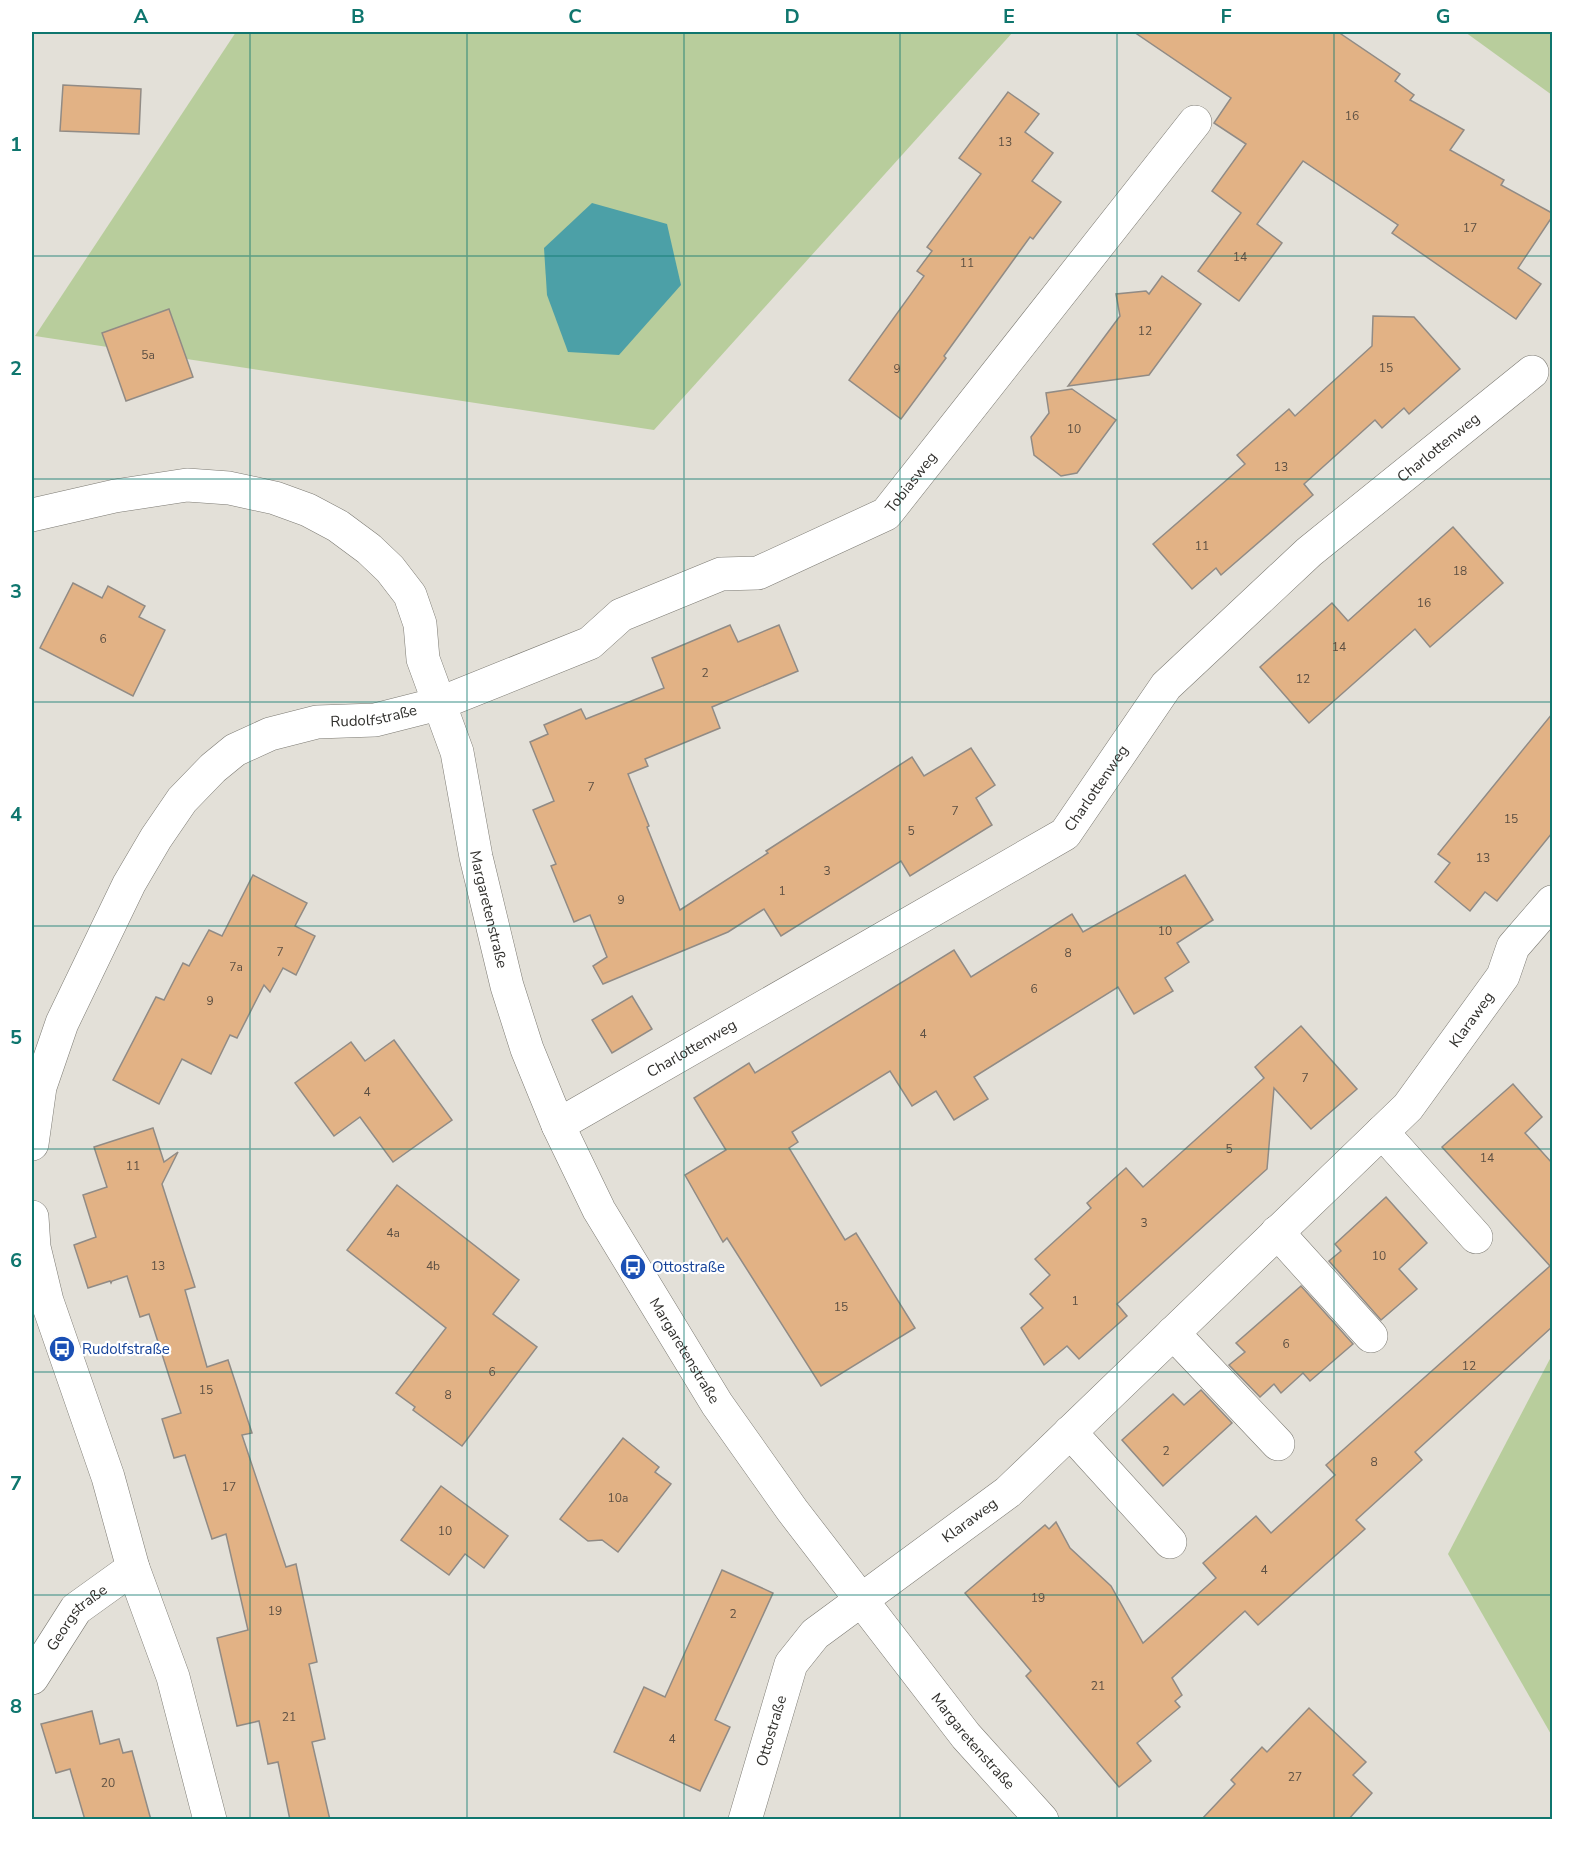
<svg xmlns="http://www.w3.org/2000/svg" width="1584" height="1851" viewBox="0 0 1584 1851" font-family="'Nunito Sans',sans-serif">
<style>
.green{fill:#b8cd9c}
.water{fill:#4ca0a7}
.building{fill:#e2b285;stroke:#918b85;stroke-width:1.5}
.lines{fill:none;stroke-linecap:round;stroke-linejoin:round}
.street-casing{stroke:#7c7a73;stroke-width:34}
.street{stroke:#fff;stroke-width:33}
.grid{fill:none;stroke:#0f766e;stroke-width:1.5;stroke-opacity:0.55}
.labels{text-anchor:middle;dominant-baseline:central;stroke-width:4.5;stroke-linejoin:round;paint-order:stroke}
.number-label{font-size:12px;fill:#5d5043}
.street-label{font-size:15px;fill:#31302d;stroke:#fff}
.transit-label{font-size:15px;fill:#164399;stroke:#fff;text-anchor:start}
.neatline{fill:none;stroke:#0f766e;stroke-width:2}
.grid-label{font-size:20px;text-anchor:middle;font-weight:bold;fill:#0f766e}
</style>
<rect width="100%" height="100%" fill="#e3e0d8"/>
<!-- green -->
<g class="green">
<path d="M 236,32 L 1013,32 L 654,430 L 35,336 Z"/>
<path d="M 1465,32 L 1552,32 L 1552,95 Z"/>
<path d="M 1552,1355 L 1552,1736 L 1448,1554 Z"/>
</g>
<!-- water -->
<path class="water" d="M 592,203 L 667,224 L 681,285 L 619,355 L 568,352 L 547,295 L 544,248 Z"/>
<!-- building -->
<g class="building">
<path d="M 1134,32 L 1338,32 L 1400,74 L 1395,81 L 1414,95 L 1410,100 L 1464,130 L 1450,150 L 1504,180 L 1501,185 L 1552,213 L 1552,217 L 1518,268 L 1541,284 L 1516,319 L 1392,233 L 1398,225 L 1303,161 L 1257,224 L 1282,243 L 1239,301 L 1198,271 L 1241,213 L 1212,191 L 1246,144 L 1214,123 L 1231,98 Z"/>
<path d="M 63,85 L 141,89 L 139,134 L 60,131 Z"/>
<path d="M 1008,92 L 1039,114 L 1025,132 L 1053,153 L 1032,181 L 1061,202 L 1033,239 L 1030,237 L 944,356 L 946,358 L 901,419 L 849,380 L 924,276 L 917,271 L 932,251 L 927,247 L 981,174 L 959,158 Z"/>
<path d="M 1162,276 L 1201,304 L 1149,375 L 1068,386 L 1120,316 L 1116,294 L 1146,291 L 1149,294 Z"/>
<path d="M 169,309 L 193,377 L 126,401 L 102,333 Z"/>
<path d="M 1373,316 L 1414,317 L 1460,369 L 1409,414 L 1404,408 L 1382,428 L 1375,420 L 1304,484 L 1313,495 L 1221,575 L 1216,568 L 1192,589 L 1153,544 L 1245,464 L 1237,455 L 1289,409 L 1295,416 L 1372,346 Z"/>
<path d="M 1072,389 L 1116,420 L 1077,473 L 1061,476 L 1034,455 L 1031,437 L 1049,413 L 1046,393 Z"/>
<path d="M 1453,527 L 1503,583 L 1430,647 L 1415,629 L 1309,723 L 1260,667 L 1332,603 L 1348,621 Z"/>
<path d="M 73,583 L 102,598 L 108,586 L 145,606 L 139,617 L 165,630 L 133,696 L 40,648 Z"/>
<path d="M 730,625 L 738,642 L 779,625 L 798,671 L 712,707 L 720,728 L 645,759 L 648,766 L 628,774 L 649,826 L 647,827 L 680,910 L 768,853 L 766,851 L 912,757 L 924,776 L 971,748 L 995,785 L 976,798 L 992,825 L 910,876 L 901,861 L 781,936 L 764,909 L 728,932 L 603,984 L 593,966 L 607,957 L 590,915 L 574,922 L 551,866 L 556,864 L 533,810 L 554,801 L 530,742 L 548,734 L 544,725 L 581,709 L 586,719 L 664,688 L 652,658 Z"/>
<path d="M 1552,714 L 1552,833 L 1497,901 L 1485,892 L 1470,911 L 1435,882 L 1450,863 L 1438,854 Z"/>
<path d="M 253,875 L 307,903 L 295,926 L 315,936 L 296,975 L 283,968 L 270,992 L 264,985 L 237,1038 L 230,1035 L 211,1074 L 182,1059 L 159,1104 L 113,1080 L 156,997 L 164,1000 L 183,963 L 189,966 L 209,930 L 222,936 Z"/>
<path d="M 1185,875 L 1213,920 L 1177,943 L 1189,962 L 1165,978 L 1173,991 L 1134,1014 L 1118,987 L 974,1077 L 988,1099 L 954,1120 L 936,1091 L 912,1106 L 890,1071 L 792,1132 L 798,1142 L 789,1148 L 845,1240 L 856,1233 L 915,1328 L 821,1386 L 727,1238 L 723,1242 L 685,1175 L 726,1150 L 694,1098 L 749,1063 L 755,1073 L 954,950 L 971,977 L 1072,914 L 1083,932 Z"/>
<path d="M 632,996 L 652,1029 L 612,1053 L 592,1020 Z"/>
<path d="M 1301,1026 L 1357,1089 L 1311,1129 L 1274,1088 L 1267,1169 L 1117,1304 L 1127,1316 L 1079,1359 L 1067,1346 L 1044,1365 L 1021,1328 L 1043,1308 L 1030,1294 L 1050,1275 L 1035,1259 L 1091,1208 L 1087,1203 L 1126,1168 L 1143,1187 L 1264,1078 L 1255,1067 Z"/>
<path d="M 394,1040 L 452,1120 L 393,1162 L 360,1117 L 334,1136 L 295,1083 L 351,1042 L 365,1061 Z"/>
<path d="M 1513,1084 L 1542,1117 L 1525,1133 L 1552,1163 L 1552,1327 L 1415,1452 L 1422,1460 L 1356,1520 L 1365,1529 L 1258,1625 L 1245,1611 L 1172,1678 L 1182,1695 L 1175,1701 L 1180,1707 L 1137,1743 L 1151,1761 L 1119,1787 L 1026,1676 L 1031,1671 L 965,1593 L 1045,1525 L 1049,1529 L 1056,1522 L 1070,1548 L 1111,1586 L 1143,1643 L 1216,1578 L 1203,1563 L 1256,1516 L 1271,1533 L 1335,1475 L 1326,1465 L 1550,1266 L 1442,1147 Z"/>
<path d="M 153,1128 L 164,1162 L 178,1152 L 162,1184 L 195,1287 L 185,1290 L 207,1367 L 228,1360 L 252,1433 L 242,1435 L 286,1567 L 296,1564 L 317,1662 L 309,1664 L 325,1739 L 312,1742 L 330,1820 L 290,1820 L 278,1762 L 268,1764 L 259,1721 L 237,1726 L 217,1638 L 248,1630 L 226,1534 L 212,1539 L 185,1455 L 174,1458 L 162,1419 L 181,1413 L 149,1314 L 140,1317 L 127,1276 L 112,1281 L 111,1283 L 110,1281 L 88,1288 L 74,1245 L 96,1237 L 83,1195 L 107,1187 L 94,1147 Z"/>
<path d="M 397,1185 L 519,1280 L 493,1314 L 537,1347 L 462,1446 L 413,1410 L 415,1407 L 396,1393 L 446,1328 L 347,1250 Z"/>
<path d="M 1386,1197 L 1427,1243 L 1399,1269 L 1417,1289 L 1381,1320 L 1329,1261 L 1341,1251 L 1335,1244 Z"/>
<path d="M 1301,1286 L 1353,1344 L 1310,1381 L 1303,1373 L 1281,1393 L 1274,1384 L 1260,1397 L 1229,1365 L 1245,1352 L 1236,1343 Z"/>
<path d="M 1201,1390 L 1232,1423 L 1163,1486 L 1122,1440 L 1173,1394 L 1184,1405 Z"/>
<path d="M 623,1438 L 659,1467 L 655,1472 L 671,1484 L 618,1552 L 602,1540 L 588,1541 L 560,1519 Z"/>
<path d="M 441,1486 L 508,1536 L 484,1568 L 465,1554 L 449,1575 L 401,1540 Z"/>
<path d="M 722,1570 L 773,1593 L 715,1720 L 730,1727 L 700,1791 L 614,1752 L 644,1687 L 665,1697 Z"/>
<path d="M 1309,1708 L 1366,1762 L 1353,1775 L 1372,1793 L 1348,1820 L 1201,1820 L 1235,1784 L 1231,1780 L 1262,1747 L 1267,1752 Z"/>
<path d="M 92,1711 L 100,1744 L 119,1739 L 123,1753 L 132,1751 L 151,1820 L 85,1820 L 70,1769 L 56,1773 L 41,1724 Z"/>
</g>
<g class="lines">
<!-- street casing -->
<g class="street-casing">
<g id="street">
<path id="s1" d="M 32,515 L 115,496 L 187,485 L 229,488 L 275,498 L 308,510 L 338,526 L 369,549 L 390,569 L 410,595 L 420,624 L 423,659 L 457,752 L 476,857 L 507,986 L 527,1049 L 558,1125 L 599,1210 L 717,1404 L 792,1510 L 966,1736 L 1042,1820"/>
<path id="s2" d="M 558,1125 L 1065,834 L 1166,686 L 1309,552 L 1532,372"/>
<path d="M 1382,1132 L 1476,1237"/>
<path id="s3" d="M 32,1144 L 40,1087 L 62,1023 L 129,884 L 156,838 L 182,800 L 213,768 L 235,750 L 270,734 L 317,722 L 375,720 L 438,704 L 590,643 L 621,615 L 721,574 L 758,573 L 886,514 L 1195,122"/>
<path d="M 32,1217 L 34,1247 L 47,1301 L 108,1477 L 133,1568 L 173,1677 L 210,1820"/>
<path d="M 1277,1232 L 1371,1336"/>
<path d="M 1173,1333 L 1278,1444"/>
<path d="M 1070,1432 L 1170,1542"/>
<path id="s4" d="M 32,1678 L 76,1609 L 133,1568"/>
<path id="s5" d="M 745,1820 L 791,1664 L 815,1634 L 1008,1492 L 1408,1107 L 1503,976 L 1513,947 L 1552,902"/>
</g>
</g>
<!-- street -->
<use href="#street" class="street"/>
</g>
<!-- grid -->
<path class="grid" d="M 250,32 L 250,1820M 467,32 L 467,1820M 684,32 L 684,1820M 900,32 L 900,1820M 1117,32 L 1117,1820M 1334,32 L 1334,1820M 32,256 L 1552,256M 32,479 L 1552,479M 32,702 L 1552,702M 32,926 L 1552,926M 32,1149 L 1552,1149M 32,1372 L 1552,1372M 32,1595 L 1552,1595"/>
<!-- icons -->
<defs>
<g id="bus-disc" transform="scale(1.35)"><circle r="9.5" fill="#1a4fb4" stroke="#fff"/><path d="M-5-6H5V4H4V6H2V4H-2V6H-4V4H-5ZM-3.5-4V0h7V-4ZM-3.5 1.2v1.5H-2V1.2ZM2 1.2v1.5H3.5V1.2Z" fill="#fff"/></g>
</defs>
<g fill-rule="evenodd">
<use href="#bus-disc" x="633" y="1267"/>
<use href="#bus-disc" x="62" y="1349"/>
</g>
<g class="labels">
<!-- number labels -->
<g class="number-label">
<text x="1352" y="116">16</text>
<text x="1005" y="142">13</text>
<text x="1470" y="228">17</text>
<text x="1240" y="257">14</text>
<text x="967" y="263">11</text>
<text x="1145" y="331">12</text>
<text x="148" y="355">5a</text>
<text x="1386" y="368">15</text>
<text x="897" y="369">9</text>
<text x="1074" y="429">10</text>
<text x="1281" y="467">13</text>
<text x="1202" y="546">11</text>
<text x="1460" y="571">18</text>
<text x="1424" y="603">16</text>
<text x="103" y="639">6</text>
<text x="1339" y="647">14</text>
<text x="705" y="673">2</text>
<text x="1303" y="679">12</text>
<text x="591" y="787">7</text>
<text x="955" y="811">7</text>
<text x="1511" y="819">15</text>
<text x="911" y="831">5</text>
<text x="1483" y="858">13</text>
<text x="827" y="871">3</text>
<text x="782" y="891">1</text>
<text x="621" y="900">9</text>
<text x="1165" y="931">10</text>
<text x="280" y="952">7</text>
<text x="1068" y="953">8</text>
<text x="236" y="967">7a</text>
<text x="1034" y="989">6</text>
<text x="210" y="1001">9</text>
<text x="923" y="1034">4</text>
<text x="1305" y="1078">7</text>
<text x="367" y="1092">4</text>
<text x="1229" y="1149">5</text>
<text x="1487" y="1158">14</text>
<text x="133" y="1166">11</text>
<text x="1144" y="1223">3</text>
<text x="393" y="1233">4a</text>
<text x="1379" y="1256">10</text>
<text x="158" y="1266">13</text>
<text x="433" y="1266">4b</text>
<text x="1075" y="1301">1</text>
<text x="841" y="1307">15</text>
<text x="1286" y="1344">6</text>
<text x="1469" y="1366">12</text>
<text x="492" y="1372">6</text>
<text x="206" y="1390">15</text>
<text x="448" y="1395">8</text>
<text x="1166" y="1451">2</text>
<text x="1374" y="1462">8</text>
<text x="229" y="1487">17</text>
<text x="618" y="1498">10a</text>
<text x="445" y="1531">10</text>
<text x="1264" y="1570">4</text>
<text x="1038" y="1598">19</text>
<text x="275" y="1611">19</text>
<text x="733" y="1614">2</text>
<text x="1098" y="1686">21</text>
<text x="289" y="1717">21</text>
<text x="672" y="1739">4</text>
<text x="1295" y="1777">27</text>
<text x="108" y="1783">20</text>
</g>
<!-- street labels -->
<g class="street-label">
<text stroke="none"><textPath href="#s2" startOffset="1126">Charlottenweg</textPath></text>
<text stroke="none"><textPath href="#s3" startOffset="1194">Tobiasweg</textPath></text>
<text stroke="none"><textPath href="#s3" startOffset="596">Rudolfstraße</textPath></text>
<text stroke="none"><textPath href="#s2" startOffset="640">Charlottenweg</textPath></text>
<text stroke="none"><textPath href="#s1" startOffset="742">Margaretenstraße</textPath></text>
<text stroke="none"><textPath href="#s5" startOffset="1104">Klaraweg</textPath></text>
<text stroke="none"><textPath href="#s2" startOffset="154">Charlottenweg</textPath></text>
<text stroke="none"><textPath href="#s1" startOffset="1228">Margaretenstraße</textPath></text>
<text stroke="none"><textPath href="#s5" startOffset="393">Klaraweg</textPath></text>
<text stroke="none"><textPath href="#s4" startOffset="76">Georgstraße</textPath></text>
<text stroke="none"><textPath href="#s5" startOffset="93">Ottostraße</textPath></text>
<text stroke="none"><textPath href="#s1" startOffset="1714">Margaretenstraße</textPath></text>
</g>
<!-- transit labels -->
<g class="transit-label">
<text x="652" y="1267">Ottostraße</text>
<text x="82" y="1349">Rudolfstraße</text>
</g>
</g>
<!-- border -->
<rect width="1584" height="1851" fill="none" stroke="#ffffff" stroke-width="66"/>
<rect x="33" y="33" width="1518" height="1785" class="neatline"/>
<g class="grid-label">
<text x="141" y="23">A</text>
<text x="358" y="23">B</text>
<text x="575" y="23">C</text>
<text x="792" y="23">D</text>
<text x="1009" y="23">E</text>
<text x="1226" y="23">F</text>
<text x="1443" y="23">G</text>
<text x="16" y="151">1</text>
<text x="16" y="375">2</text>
<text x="16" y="598">3</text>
<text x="16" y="821">4</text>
<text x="16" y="1044">5</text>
<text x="16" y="1267">6</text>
<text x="16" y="1490">7</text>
<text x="16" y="1713">8</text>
</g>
</svg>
